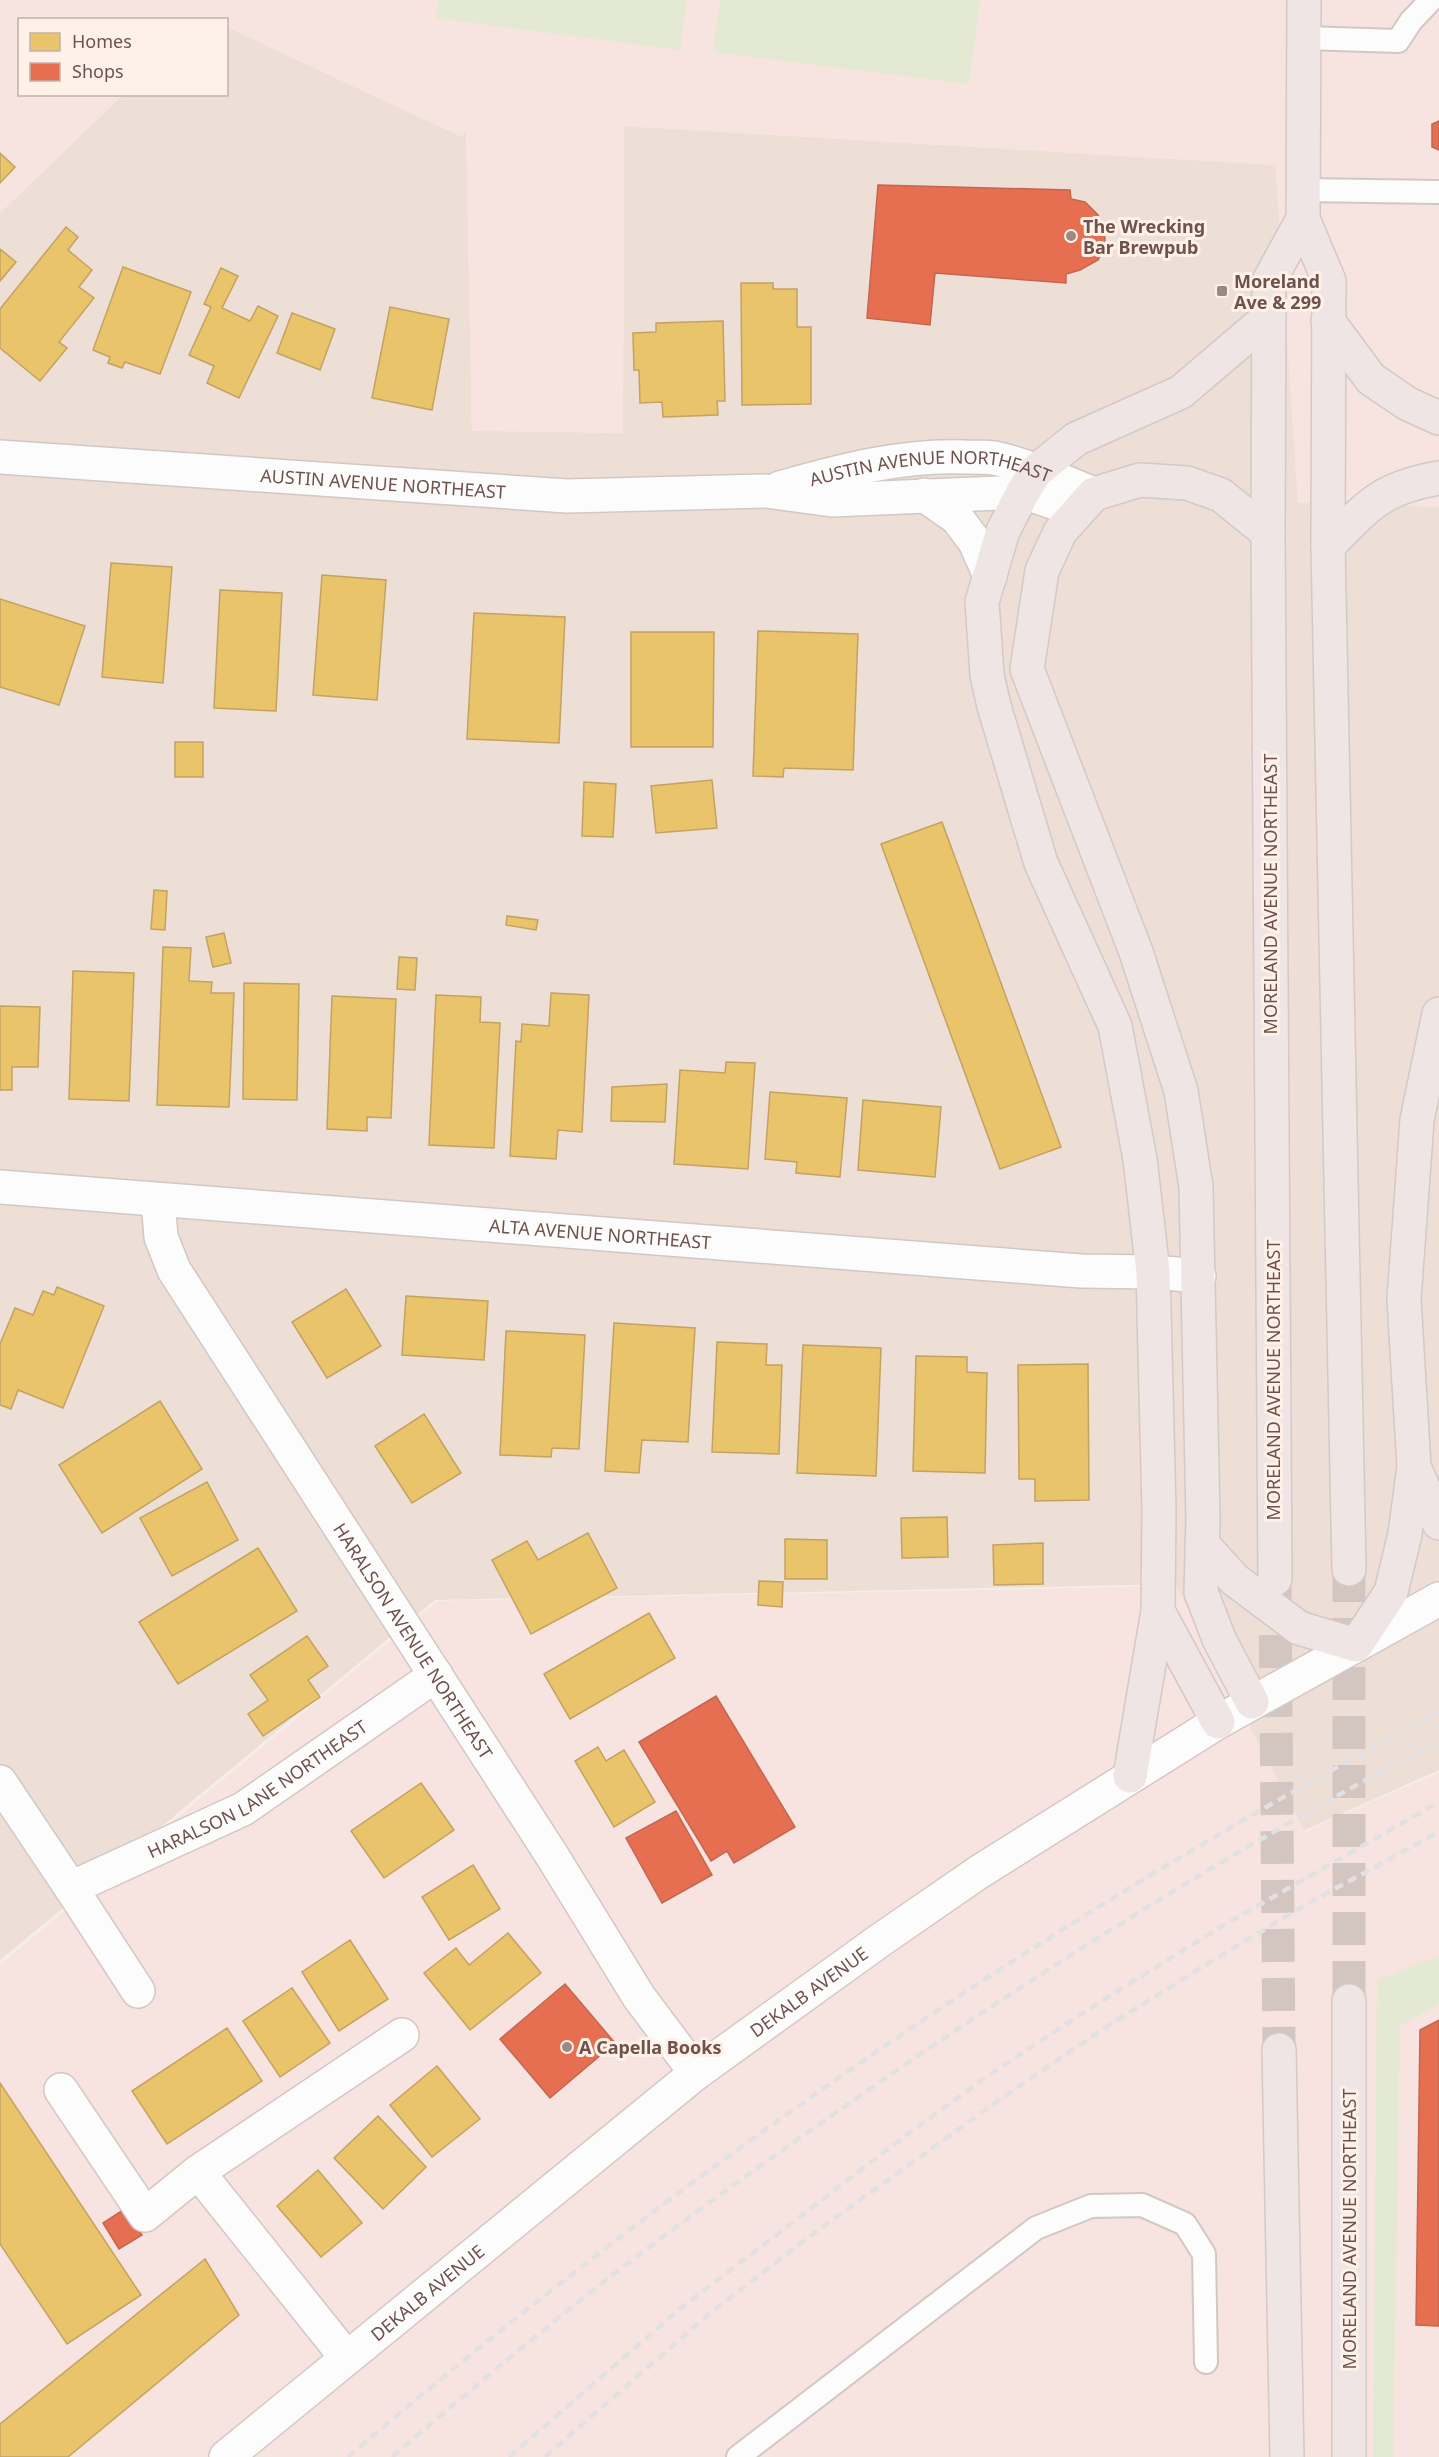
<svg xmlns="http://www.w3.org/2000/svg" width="1439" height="2457" viewBox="0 0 1439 2457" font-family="'Noto Sans',sans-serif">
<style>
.residential{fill:#edded6}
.commercial{fill:#f7e3df}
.green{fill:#e4e9d4}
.homes{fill:#e9c46a;stroke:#c4a261;stroke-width:1.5}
.shops{fill:#e76f51;stroke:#c36650;stroke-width:1.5}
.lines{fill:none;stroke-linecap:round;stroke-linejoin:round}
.highway-tunnel{stroke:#d3c6c1;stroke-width:33;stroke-dasharray:33 16;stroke-linecap:butt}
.lane-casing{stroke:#d1c8c4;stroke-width:26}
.street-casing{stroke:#d1c8c4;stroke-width:36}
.secondary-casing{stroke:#d3c9c4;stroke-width:36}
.highway-casing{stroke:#d3c9c6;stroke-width:36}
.lane{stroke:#fdfcfc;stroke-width:22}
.street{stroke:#fdfcfc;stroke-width:33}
.secondary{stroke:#fdfcfc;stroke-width:33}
.highway{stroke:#efe5e4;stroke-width:33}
.rail{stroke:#e3e0e3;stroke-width:4.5;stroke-dasharray:9 6;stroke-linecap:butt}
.poi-dot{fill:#9e8883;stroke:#fdf1e8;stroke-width:2}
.labels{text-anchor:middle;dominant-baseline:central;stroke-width:6;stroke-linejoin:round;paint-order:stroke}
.poi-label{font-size:18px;font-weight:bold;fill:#6f524c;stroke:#fdf1e8;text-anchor:start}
.street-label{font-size:18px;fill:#6f524c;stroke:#fdf1e8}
</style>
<rect width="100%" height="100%" fill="#f4ede8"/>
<!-- residential -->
<path class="residential" d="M 227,27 L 462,137 L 466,128 L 472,430 L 623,433 L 624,126 L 1276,165 L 1298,502 L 1439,507 L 1439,1770 L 1303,1831 L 1173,1584 L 435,1600 L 0,1960 L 0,213 L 123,95 L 226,94 Z"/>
<!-- commercial -->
<g class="commercial">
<path d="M 0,0 L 1439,0 L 1439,507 L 1298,503 L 1275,165 L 624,126 L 623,433 L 472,431 L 466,130 L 462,137 L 227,27 L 226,20 L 211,19 L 204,16 L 201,20 L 20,20 L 20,94 L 123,95 L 0,213 Z"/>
<path d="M 1176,1586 L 1306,1833 L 1323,1823 L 1439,1773 L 1439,2457 L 0,2457 L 0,1965 L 438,1601 Z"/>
</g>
<!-- green -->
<g class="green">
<path d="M 438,0 L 687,0 L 680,50 L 436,18 Z"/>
<path d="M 720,0 L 980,0 L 969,84 L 713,52 Z"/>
<path d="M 1439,1956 L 1439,2004 L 1400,2026 L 1393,2457 L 1373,2457 L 1377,1980 Z"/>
</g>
<!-- homes -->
<g class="homes">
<path d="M 0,153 L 15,167 L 0,183 Z"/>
<path d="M 66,227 L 78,237 L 68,250 L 92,270 L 79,287 L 94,298 L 59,342 L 67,348 L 40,381 L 0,348 L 0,309 Z"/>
<path d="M 0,249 L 16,262 L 0,281 Z"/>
<path d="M 123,267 L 191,292 L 160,374 L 125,362 L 122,368 L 108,363 L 110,357 L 93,350 Z"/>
<path d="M 221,268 L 238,276 L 222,308 L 250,321 L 258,306 L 278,316 L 239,398 L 207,383 L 214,366 L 189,355 L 211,307 L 204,304 Z"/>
<path d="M 741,283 L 773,283 L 773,289 L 797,289 L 797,327 L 811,327 L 811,404 L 742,405 Z"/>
<path d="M 390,307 L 449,319 L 432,410 L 372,398 Z"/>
<path d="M 292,313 L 335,329 L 320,370 L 277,353 Z"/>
<path d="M 723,321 L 725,401 L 717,401 L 718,415 L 663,417 L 662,402 L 640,403 L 639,370 L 634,370 L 633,333 L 656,332 L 656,323 Z"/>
<path d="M 111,563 L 172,567 L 163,683 L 102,677 Z"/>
<path d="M 322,575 L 386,580 L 377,700 L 313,695 Z"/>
<path d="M 220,590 L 282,593 L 276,711 L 214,708 Z"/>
<path d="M 0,599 L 85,626 L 59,705 L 0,687 Z"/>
<path d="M 474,613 L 565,617 L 559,743 L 467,739 Z"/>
<path d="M 758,631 L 858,634 L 853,770 L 784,768 L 783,777 L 753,776 Z"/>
<path d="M 631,632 L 714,632 L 713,747 L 631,747 Z"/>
<rect x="175" y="742" width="28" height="35"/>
<path d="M 712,780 L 717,828 L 656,833 L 651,786 Z"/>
<path d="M 584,782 L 616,784 L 613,837 L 582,836 Z"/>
<path d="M 942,822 L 1061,1147 L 1000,1169 L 881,844 Z"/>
<path d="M 154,890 L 167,891 L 165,930 L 151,929 Z"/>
<path d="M 507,916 L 538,920 L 536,930 L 506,925 Z"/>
<path d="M 224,933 L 231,963 L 213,967 L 206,937 Z"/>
<path d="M 163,947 L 191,948 L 189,981 L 212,982 L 211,993 L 234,993 L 229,1107 L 157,1105 Z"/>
<path d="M 399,957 L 417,958 L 415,990 L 397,989 Z"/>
<path d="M 73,971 L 134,973 L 129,1101 L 69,1099 Z"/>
<path d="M 244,983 L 299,984 L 297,1100 L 243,1099 Z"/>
<path d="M 551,993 L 589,995 L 582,1132 L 558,1130 L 556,1159 L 510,1156 L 516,1041 L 521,1042 L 522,1024 L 549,1026 Z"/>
<path d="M 436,995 L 481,997 L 480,1022 L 500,1023 L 494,1148 L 429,1145 Z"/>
<path d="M 332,996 L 396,999 L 391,1118 L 367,1117 L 367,1131 L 327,1129 Z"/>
<path d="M 0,1006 L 40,1007 L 38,1067 L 12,1067 L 12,1090 L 0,1090 Z"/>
<path d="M 726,1062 L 755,1063 L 748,1169 L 674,1164 L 680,1070 L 725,1073 Z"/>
<path d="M 667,1084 L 665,1122 L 611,1121 L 612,1087 Z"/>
<path d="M 770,1092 L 847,1098 L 840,1177 L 796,1173 L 797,1162 L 765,1159 Z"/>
<path d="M 863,1100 L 941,1107 L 935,1177 L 858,1170 Z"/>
<path d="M 57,1287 L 104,1306 L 63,1408 L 18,1390 L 11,1409 L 0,1405 L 0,1344 L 15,1308 L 33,1315 L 43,1291 L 54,1295 Z"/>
<path d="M 346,1289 L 381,1346 L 327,1378 L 292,1322 Z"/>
<path d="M 406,1296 L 488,1301 L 484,1360 L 402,1355 Z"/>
<path d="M 614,1323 L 695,1328 L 688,1442 L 642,1440 L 639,1473 L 605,1471 Z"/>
<path d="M 506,1331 L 585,1335 L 579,1449 L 552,1448 L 551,1457 L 500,1455 Z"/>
<path d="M 717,1342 L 767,1344 L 766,1365 L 782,1365 L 779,1454 L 712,1452 Z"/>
<path d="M 803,1345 L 881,1348 L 876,1476 L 797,1473 Z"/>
<path d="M 916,1356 L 967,1357 L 967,1372 L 987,1373 L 985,1473 L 913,1471 Z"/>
<path d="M 1088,1364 L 1089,1500 L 1035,1501 L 1035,1479 L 1019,1479 L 1018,1365 Z"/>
<path d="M 160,1401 L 202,1469 L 102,1533 L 59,1465 Z"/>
<path d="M 424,1414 L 461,1473 L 412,1503 L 375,1446 Z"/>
<path d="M 207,1482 L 238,1540 L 172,1576 L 140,1518 Z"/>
<path d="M 947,1517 L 948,1557 L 902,1558 L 901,1518 Z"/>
<path d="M 588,1533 L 617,1588 L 531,1634 L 492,1560 L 527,1541 L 538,1560 Z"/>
<path d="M 785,1539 L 827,1540 L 827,1579 L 785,1579 Z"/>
<path d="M 1043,1543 L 1043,1584 L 994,1585 L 993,1545 Z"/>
<path d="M 258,1548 L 297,1611 L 178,1684 L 139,1622 Z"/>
<path d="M 759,1581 L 783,1582 L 782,1607 L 758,1605 Z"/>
<path d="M 649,1613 L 675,1658 L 570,1719 L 544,1674 Z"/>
<path d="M 307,1636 L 328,1666 L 308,1680 L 320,1697 L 263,1736 L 248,1714 L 268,1700 L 250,1675 Z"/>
<path d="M 598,1747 L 606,1761 L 624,1750 L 655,1802 L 614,1827 L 575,1761 Z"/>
<path d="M 421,1783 L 454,1830 L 384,1878 L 351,1831 Z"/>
<path d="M 473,1865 L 500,1909 L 449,1940 L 422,1897 Z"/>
<path d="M 508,1933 L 541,1973 L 470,2030 L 424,1973 L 456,1948 L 469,1965 Z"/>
<path d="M 350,1940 L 388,1999 L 339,2031 L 302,1972 Z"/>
<path d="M 292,1988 L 330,2043 L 280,2077 L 243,2021 Z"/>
<path d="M 227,2028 L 262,2081 L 167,2144 L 132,2091 Z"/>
<path d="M 437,2066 L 480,2119 L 432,2157 L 390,2105 Z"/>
<path d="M 0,2083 L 141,2295 L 67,2344 L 0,2244 Z"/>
<path d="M 378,2116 L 426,2167 L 383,2209 L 334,2158 Z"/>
<path d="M 318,2170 L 362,2223 L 321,2257 L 277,2206 Z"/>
<path d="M 205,2259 L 239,2315 L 68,2457 L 0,2457 L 0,2424 Z"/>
</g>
<!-- shops -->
<g class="shops">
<path d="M 1439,121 L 1439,150 L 1432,147 L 1432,124 Z"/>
<path d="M 878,185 L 1070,190 L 1071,199 L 1085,202 L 1098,215 L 1105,238 L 1104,249 L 1098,260 L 1080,270 L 1066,274 L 1066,283 L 935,273 L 930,325 L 867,318 Z"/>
<path d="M 716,1696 L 795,1827 L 734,1863 L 727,1851 L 711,1861 L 639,1742 Z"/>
<path d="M 676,1811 L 712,1875 L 662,1903 L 626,1838 Z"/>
<path d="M 565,1984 L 615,2043 L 550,2098 L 500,2039 Z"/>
<path d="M 1439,2020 L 1439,2326 L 1416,2325 L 1420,2030 Z"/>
<path d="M 126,2208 L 142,2235 L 119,2249 L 103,2223 Z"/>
</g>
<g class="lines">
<!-- highway-tunnel -->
<g class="highway-tunnel">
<path d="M 1349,1569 L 1349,2001"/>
<path d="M 1275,1586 L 1279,2050"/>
</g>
<!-- lane casing -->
<g class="lane-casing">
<g id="lane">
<path d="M 1304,38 L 1398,41 L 1411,21 L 1431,0"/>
<path d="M 1303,190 L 1439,192"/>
<path d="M 738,2457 L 1036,2228 L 1091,2206 L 1142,2205 L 1185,2224 L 1204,2254 L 1206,2362"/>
</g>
</g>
<!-- street casing -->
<g class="street-casing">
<g id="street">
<path id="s1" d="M 0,457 L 567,496 L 766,491 L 832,500 L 1023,492 L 1078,511"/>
<path id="s2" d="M 780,488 C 840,471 903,454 966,457 C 975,457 985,457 994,458 C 1028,465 1061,481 1094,494"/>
<path d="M 924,495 L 957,518 L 975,542 L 990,576"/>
<path id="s3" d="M 0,1187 L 1081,1271 L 1153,1272 L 1199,1276"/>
<path id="s4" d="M 158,1200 L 161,1237 L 174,1270 L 551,1854 L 639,1997 L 696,2073"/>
<path id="s5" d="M 0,1782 L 71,1888 L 243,1809 L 436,1675"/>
<path d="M 71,1888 L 138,1991"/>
<path d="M 61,2090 L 145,2215 L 198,2172"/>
<path d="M 346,2357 L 198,2172 L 402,2035"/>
</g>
</g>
<!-- secondary casing -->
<g class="secondary-casing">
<g id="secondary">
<path id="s6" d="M 226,2457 L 696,2073 L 879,1941 L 979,1872 L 1218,1722 L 1439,1599"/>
</g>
</g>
<!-- highway casing -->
<g class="highway-casing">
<g id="highway">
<path d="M 1304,0 L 1303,219 L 1329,281 L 1328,546 L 1349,1569"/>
<path d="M 1328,321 L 1371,379 L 1408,404 L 1439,418"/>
<path d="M 1328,546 C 1368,506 1380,488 1439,478"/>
<path d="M 1414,1467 L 1439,1523"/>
<path d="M 1202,1544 L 1235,1580 L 1299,1628 L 1356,1645 L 1391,1592 L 1405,1534 L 1414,1467 L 1404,1299 L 1417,1120 L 1439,1014"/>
<path d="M 1275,1579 L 1268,533 L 1269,281 L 1303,219"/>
<path d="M 1158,1611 L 1218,1722"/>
<path d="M 1252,1702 L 1219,1639 L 1201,1592 L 1203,1519 L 1196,1187 L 1181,1091 L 1136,952 L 1027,669 L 1042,571 L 1060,532 L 1094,494 L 1140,480 L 1187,483 L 1221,495 L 1268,533"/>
<path d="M 1130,1776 L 1158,1611 L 1159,1510 L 1153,1272 L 1140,1159 L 1115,1026 L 1041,863 L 994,706 L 987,675 L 982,602 L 1003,531 L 1023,492 L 1036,471 L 1076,439 L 1181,392 L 1269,317"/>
<path d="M 1349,2001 L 1349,2457"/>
<path d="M 1279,2050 L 1287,2457"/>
</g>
</g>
<!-- lane -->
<use href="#lane" class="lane"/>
<!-- street -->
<use href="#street" class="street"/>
<!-- secondary -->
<use href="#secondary" class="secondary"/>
<!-- highway -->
<use href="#highway" class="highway"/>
<!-- rail -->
<g class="rail">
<path d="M 348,2457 C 684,2170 1048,1918 1439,1712"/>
<path d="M 392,2457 C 474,2387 558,2316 644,2251 C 736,2182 830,2116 925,2051 C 1091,1939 1262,1833 1439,1741"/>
<path d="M 509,2457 L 681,2308 L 892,2146 L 986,2077 L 1092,2007 L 1219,1928 L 1439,1802"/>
<path d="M 545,2457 L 709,2314 L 806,2239 L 999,2100 L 1103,2029 L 1212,1961 L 1307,1904 L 1439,1832"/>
</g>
</g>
<!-- markers -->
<g class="poi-dot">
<circle cx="1071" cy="236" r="6"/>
<rect x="1216" y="285" width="12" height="12" rx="3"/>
<circle cx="567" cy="2047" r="6"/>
</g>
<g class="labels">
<!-- poi labels -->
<g class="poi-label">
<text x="1083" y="226">The Wrecking<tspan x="1083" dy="21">Bar Brewpub</tspan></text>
<text x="1234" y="281">Moreland<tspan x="1234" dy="21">Ave &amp; 299</tspan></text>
<text x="579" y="2047">A Capella Books</text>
</g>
<!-- street labels -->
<g class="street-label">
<text stroke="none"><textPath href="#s2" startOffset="154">AUSTIN AVENUE NORTHEAST</textPath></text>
<text stroke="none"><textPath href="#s1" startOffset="384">AUSTIN AVENUE NORTHEAST</textPath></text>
<text transform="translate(1270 894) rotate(-90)">MORELAND AVENUE NORTHEAST</text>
<text stroke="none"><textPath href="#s3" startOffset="602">ALTA AVENUE NORTHEAST</textPath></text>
<text transform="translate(1273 1380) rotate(-90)">MORELAND AVENUE NORTHEAST</text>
<text stroke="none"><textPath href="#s4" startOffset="514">HARALSON AVENUE NORTHEAST</textPath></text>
<text stroke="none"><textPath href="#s5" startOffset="339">HARALSON LANE NORTHEAST</textPath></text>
<text stroke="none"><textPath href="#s6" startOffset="746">DEKALB AVENUE</textPath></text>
<text transform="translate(1349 2229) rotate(-90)">MORELAND AVENUE NORTHEAST</text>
<text stroke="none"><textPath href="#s6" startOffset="260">DEKALB AVENUE</textPath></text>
</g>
</g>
<!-- legend -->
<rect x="18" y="18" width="210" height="78" fill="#fdf1e8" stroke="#c4b1aa" stroke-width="1.5"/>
<rect x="30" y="33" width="30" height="18" fill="#e9c46a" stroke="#c4b1aa" stroke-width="1.5"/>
<text x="72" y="48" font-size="18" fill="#6f524c">Homes</text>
<rect x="30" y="63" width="30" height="18" fill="#e76f51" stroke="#c4b1aa" stroke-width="1.5"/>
<text x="72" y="78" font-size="18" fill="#6f524c">Shops</text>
</svg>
